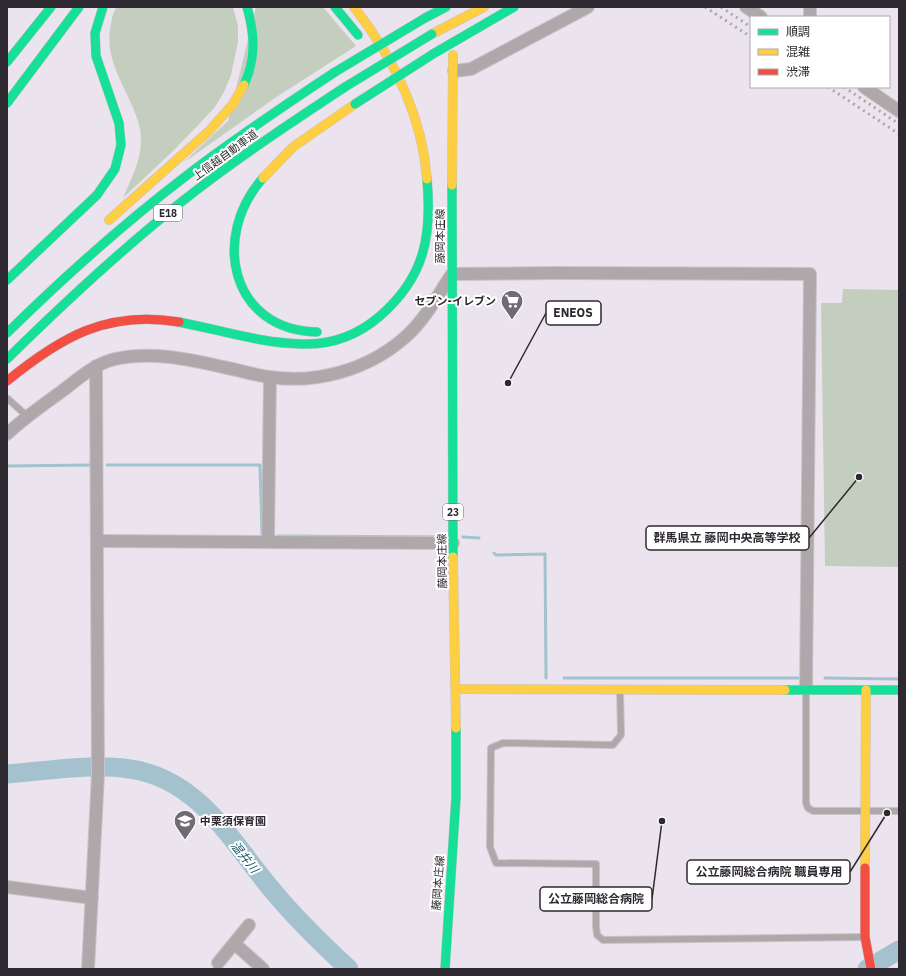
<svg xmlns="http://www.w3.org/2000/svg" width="906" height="976" viewBox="0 0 906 976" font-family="'IBM Plex Sans','Noto Sans JP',sans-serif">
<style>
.green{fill:#c4cebf}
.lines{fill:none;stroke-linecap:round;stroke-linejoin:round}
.stream{stroke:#a3c2ce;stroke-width:3}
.river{stroke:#a3c2ce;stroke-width:19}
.lane-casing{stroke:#c8c3cb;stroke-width:8}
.street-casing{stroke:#c8c3cb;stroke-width:14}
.fast-casing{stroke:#c8c3cb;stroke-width:10}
.slow-casing{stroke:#c8c3cb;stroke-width:10}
.jam-casing{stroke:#c8c3cb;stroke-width:10}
.lane{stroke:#afa8ab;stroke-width:6}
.street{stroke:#afa8ab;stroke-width:12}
.fast{stroke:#16e098;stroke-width:9}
.slow{stroke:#ffcf43;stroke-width:9}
.jam{stroke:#f24e42;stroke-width:9}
.rail{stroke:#aba6aa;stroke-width:3;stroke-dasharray:2 4;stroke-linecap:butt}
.fast-bridge-casing{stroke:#c8c3cb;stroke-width:10;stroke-linecap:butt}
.fast-bridge{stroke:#16e098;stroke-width:9}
.labels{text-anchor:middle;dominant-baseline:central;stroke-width:4;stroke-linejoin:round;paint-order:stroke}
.shield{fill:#fff;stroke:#6d696e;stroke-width:1}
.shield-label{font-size:10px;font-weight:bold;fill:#2e2930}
.street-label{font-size:11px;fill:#2e2930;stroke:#fff}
.poi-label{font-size:11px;font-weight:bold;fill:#2e2930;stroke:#fff;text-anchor:end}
.water-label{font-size:12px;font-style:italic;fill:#1c5a6b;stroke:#fff}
.leader{fill:none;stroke:#2e2930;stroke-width:1.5}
.callout-dot{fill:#2e2930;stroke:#fff;stroke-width:1.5}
.callout{fill:#fff;stroke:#2e2930;stroke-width:1.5}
.callout-label{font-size:12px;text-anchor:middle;font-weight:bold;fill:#2e2930}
</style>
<rect width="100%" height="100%" fill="#ebe4ee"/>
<!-- green -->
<g class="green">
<path d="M 117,7 L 233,7 L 238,26 L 238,42 L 231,75 L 224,92 L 215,107 L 202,121 L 174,150 L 123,198 C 133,175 146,151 139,125 C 130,90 102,62 111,24 C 112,18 113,12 117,7 Z"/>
<path d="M 256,7 L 323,7 L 356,46 L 275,98 L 183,163 L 228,121 Z"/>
<path d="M 843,289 L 899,290 L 899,567 L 825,566 L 821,303 L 842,303 Z"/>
</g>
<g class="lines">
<!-- stream -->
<g class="stream">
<path d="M 107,465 L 260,465 L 262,534"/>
<path d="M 7,466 L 90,465"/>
<path d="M 278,536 L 444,537"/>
<path d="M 463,537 L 479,538"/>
<path d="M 494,553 L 496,555 L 545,554 L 546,678"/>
<path d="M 564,678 L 802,678"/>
<path d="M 825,678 L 899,679"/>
</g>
<!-- river -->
<g class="river">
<path d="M 7,774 C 47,771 90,763 130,769 C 200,779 232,843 273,891 C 296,919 322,944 349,969"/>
<path d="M 867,969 L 899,950"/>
</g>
<!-- lane casing -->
<g class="lane-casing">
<g id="lane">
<path d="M 8,399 L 27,416"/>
<path d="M 620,691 L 621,735 L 613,745 L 503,743 L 491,748 L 490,847 L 496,863 L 596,864 L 596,926 L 597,935 L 603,940 L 864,937"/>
<path d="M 806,692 L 806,803 L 808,808 L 813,811 L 899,811"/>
</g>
</g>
<!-- street casing -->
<g class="street-casing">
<g id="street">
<path d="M 746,7 L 761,17"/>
<path d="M 810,7 L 810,17"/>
<path d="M 454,71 L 471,69 L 588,7"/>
<path d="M 864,87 L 899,111"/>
<path d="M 7,434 C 24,418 43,405 62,391 C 78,379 94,364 115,359 C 151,351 188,359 223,367 C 239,370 254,375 270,377 C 316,384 367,370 403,339 C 424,322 437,296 452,274 L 554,273 L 810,274 L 806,689"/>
<path d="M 98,541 L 453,543"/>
<path d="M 268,541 L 270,377"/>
<path d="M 7,887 L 92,898"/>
<path d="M 235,944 L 263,969"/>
<path d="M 218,963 L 249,925"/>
<path d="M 88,969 L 98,774 L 96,366"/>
</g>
</g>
<!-- fast casing -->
<g class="fast-casing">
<g id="fast">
<path d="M 335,7 L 358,35"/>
<path d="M 425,18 L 446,7"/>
<path d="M 433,54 L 514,7"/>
<path d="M 7,62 L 51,7"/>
<path d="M 244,85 C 256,59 255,35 247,7"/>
<path d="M 7,103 L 79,7"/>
<path d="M 263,178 C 211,236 230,330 317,332"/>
<path d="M 452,185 L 453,557"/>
<path d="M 7,280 L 97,195 L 115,169 L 121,145 L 119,123 L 96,56 L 95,33 L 103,7"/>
<path d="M 179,322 C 220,330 260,343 302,344 C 331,345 358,335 380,316 C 425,277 432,236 427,179"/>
<path d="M 7,333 C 64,277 123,224 186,176 C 234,139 285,105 335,72"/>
<path d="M 7,359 C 68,299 130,241 198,189 C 245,153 295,120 345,87"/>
<path d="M 785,690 L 899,690"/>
<path d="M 445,969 L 456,797 L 456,728"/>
</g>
</g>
<!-- slow casing -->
<g class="slow-casing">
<g id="slow">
<path d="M 354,7 C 393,57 422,115 427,179"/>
<path d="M 432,34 L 484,7"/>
<path d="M 263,178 L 293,147 L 355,104"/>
<path d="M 452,185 L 453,55"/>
<path d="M 109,220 L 209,131 L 233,104 L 244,85"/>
<path d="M 453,557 L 456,728"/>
<path d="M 456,689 L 785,690"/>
<path d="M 865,868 L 866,690"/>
</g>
</g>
<!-- jam casing -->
<g class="jam-casing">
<g id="jam">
<path d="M 7,381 C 61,337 107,310 179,322"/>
<path d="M 865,868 L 865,937 L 871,969"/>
</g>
</g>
<!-- lane -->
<use href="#lane" class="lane"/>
<!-- street -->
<use href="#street" class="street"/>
<!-- fast -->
<use href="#fast" class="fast"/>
<!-- slow -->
<use href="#slow" class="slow"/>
<!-- jam -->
<use href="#jam" class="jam"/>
<!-- rail -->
<g class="rail">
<path d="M 705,7 L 751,37"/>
<path d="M 721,7 L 751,27"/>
<path d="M 828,87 L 899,134"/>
<path d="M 844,87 L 899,124"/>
</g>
<!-- fast-bridge casing -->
<g class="fast-bridge-casing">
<g id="fast-bridge">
<path d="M 335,72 L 425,18"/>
<path d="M 345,87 L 432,34"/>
<path d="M 355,104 L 433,54"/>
</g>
</g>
<!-- fast-bridge -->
<use href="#fast-bridge" class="fast-bridge"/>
</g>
<!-- icons -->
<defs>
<g id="supermarket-pin" transform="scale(1.15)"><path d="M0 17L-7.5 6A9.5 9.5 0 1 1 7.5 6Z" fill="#706a72" stroke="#fff"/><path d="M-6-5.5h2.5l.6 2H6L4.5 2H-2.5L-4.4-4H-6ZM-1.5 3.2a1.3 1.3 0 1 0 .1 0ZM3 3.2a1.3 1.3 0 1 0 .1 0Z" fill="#fff"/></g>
<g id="school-pin" transform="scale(1.15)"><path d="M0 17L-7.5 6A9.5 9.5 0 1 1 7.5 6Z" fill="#706a72" stroke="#fff"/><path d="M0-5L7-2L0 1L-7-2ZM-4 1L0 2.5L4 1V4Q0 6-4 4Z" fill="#fff"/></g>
</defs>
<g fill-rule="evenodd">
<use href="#supermarket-pin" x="512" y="301"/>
<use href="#school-pin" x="185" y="821"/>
</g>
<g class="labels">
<!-- shield labels -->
<g class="shield">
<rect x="154" y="205" width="28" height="16" rx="3"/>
<rect x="443" y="504" width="20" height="16" rx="3"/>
</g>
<g class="shield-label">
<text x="168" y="213">E18</text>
<text x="453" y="512">23</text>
</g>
<!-- street labels -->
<g class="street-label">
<text transform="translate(225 155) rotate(-36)">上信越自動車道</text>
<text transform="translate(440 236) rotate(-90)">藤岡本庄線</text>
<text transform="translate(442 561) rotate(-91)">藤岡本庄線</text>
<text transform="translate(438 883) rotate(-86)">藤岡本庄線</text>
</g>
<!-- poi labels -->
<g class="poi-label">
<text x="496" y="301">セブン-イレブン</text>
<text x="200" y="821" text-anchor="start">中栗須保育園</text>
</g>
<!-- water labels -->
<g class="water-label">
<text transform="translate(245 857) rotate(52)">温井川</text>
</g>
</g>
<!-- callouts -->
<path class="leader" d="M508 383L546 313M859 477L809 538M887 813L850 872M662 821L652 899"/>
<g class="callout-dot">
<circle cx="508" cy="383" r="4"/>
<circle cx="859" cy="477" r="4"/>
<circle cx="887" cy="813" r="4"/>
<circle cx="662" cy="821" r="4"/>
</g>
<g class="callout">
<rect x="546" y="301" width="55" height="24" rx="4"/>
<rect x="646" y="526" width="163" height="24" rx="4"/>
<rect x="687" y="860" width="163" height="24" rx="4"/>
<rect x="540" y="887" width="112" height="24" rx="4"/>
</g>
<g class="callout-label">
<text x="573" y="317">ENEOS</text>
<text x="727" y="542">群馬県立 藤岡中央高等学校</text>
<text x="769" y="876">公立藤岡総合病院 職員専用</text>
<text x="596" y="903">公立藤岡総合病院</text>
</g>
<!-- border -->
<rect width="906" height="976" fill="none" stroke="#2e2930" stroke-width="16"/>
<!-- legend -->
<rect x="750" y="16" width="140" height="72" fill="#ffffff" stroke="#aba9ac"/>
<rect x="758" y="29" width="20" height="6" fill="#16e098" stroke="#aba9ac"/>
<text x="786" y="36" font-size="12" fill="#2e2930">順調</text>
<rect x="758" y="49" width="20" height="6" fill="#ffcf43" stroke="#aba9ac"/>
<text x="786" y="56" font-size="12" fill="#2e2930">混雑</text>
<rect x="758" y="69" width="20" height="6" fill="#f24e42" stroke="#aba9ac"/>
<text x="786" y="76" font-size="12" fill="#2e2930">渋滞</text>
</svg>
